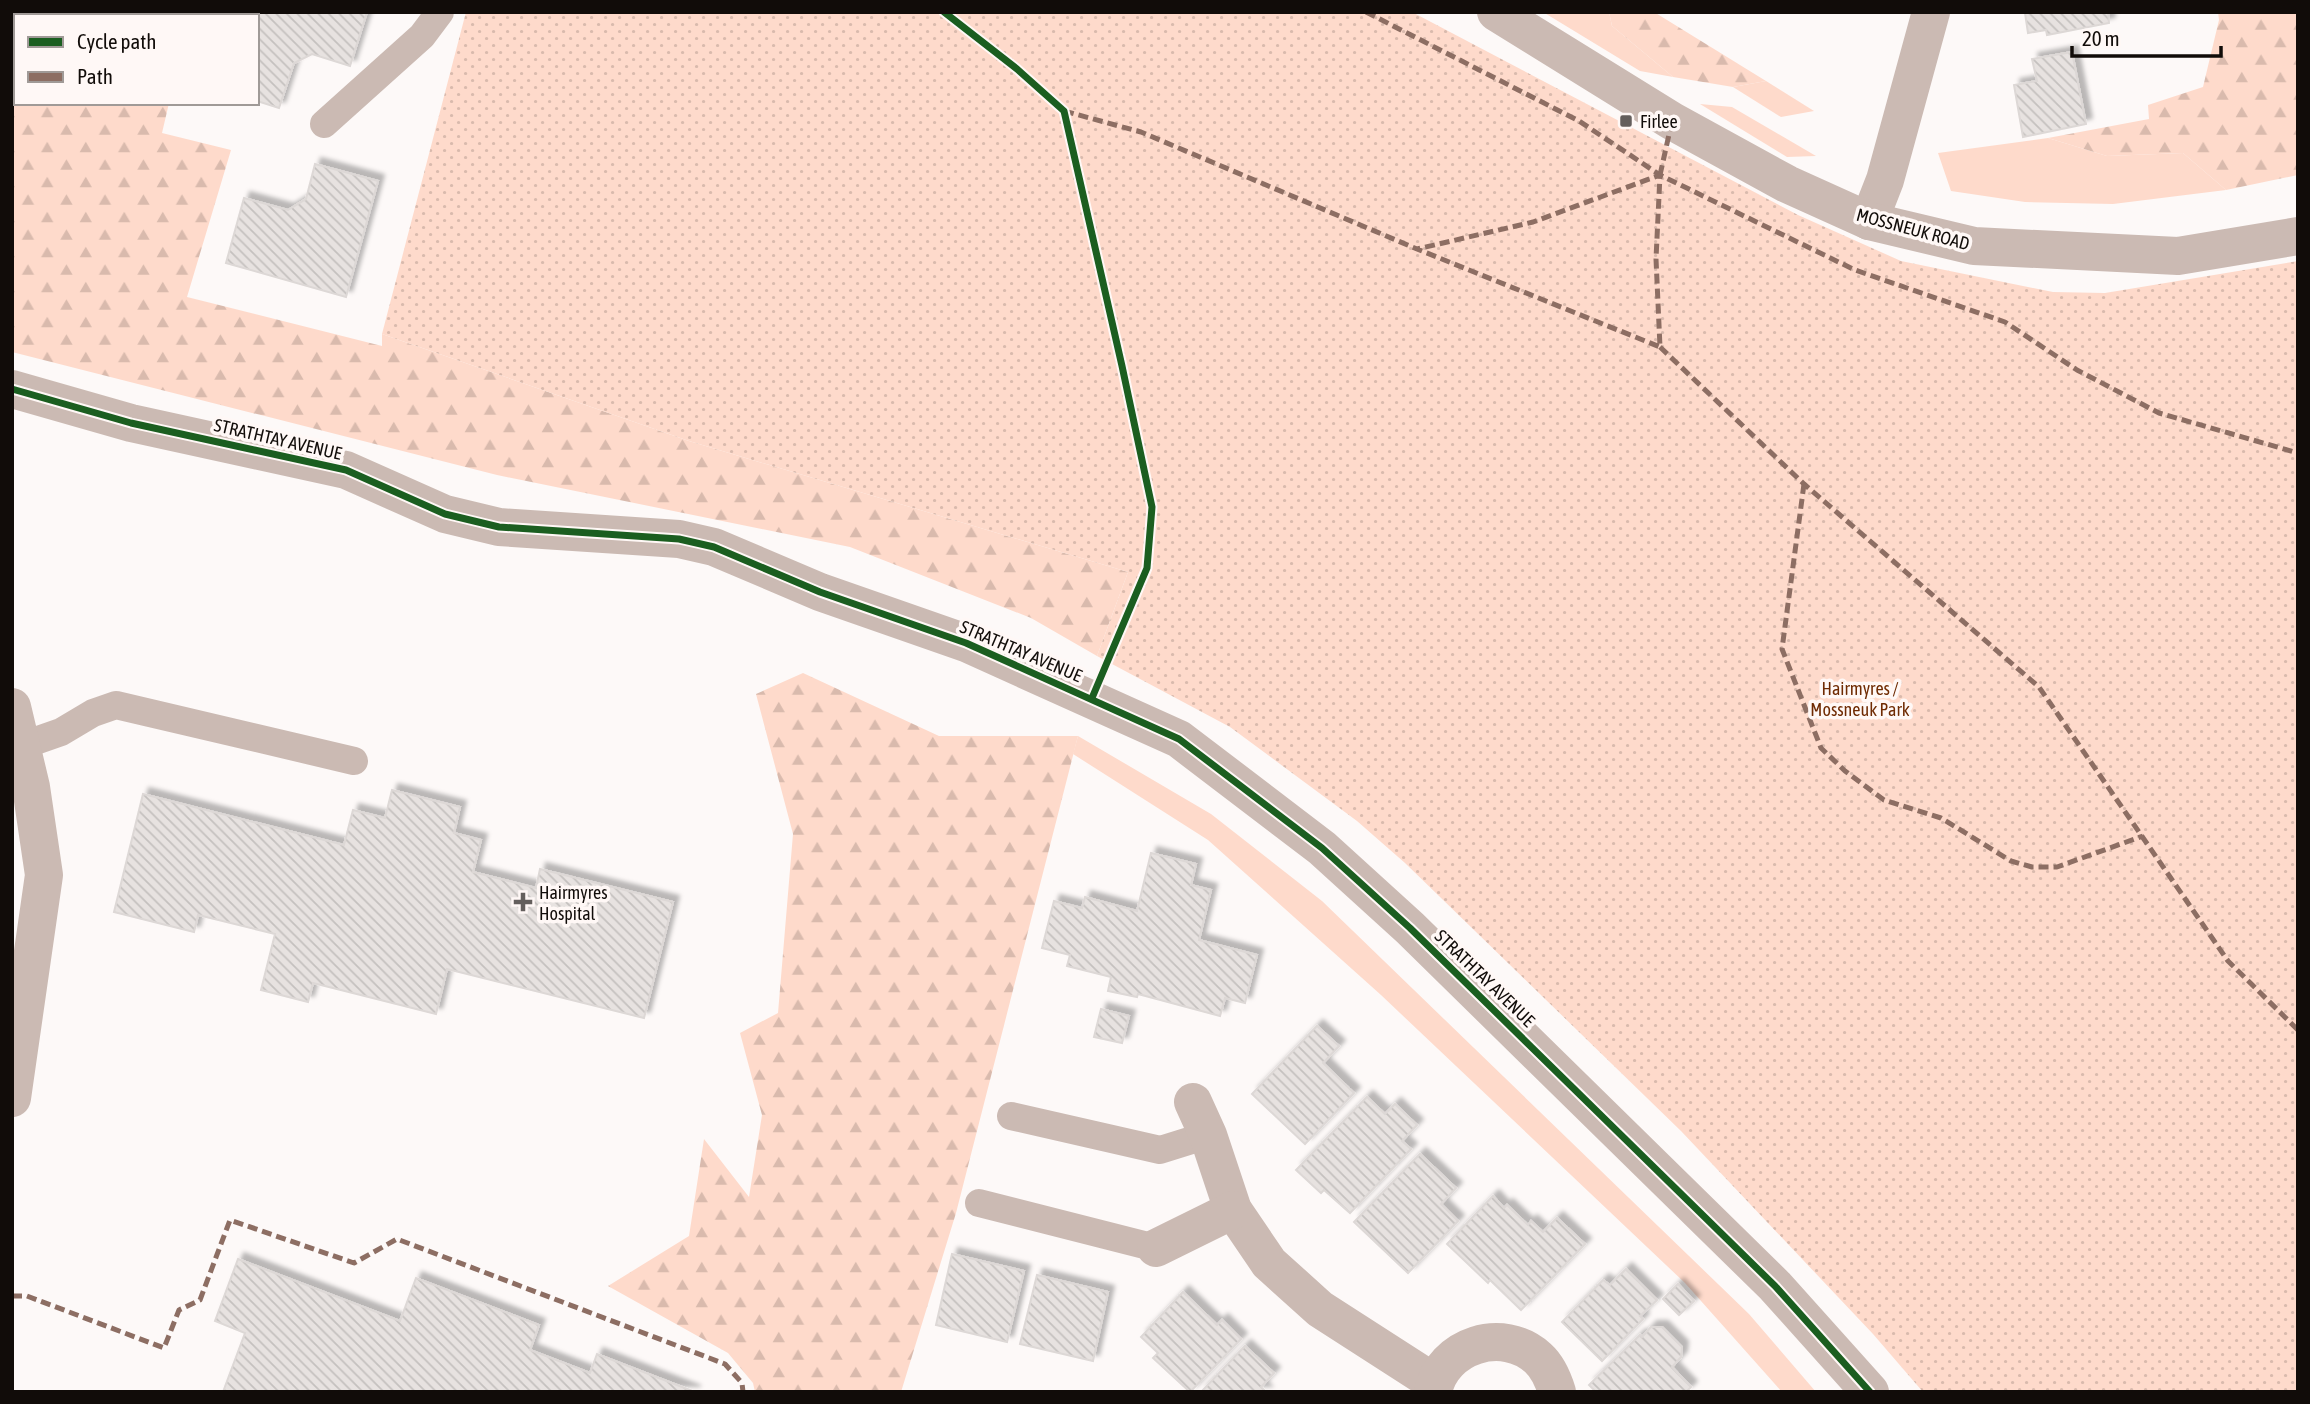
<svg xmlns="http://www.w3.org/2000/svg" width="2310" height="1404" viewBox="0 0 2310 1404" font-family="'Asap Condensed',sans-serif">
<style>
.grass{fill:#fedacb}
.forest{fill:url(#forest-firs)}
.park{fill:url(#park-dots)}
.building{fill:url(#building-back-hatch);stroke:#ddd8d6;stroke-width:2;filter:url(#shadow)}
.lines{fill:none;stroke-linecap:round;stroke-linejoin:round}
.service{stroke:#cbbab3;stroke-width:28}
.minor{stroke:#cbbab3;stroke-width:38}
.tertiary{stroke:#cbbab3;stroke-width:38}
.quiet{stroke:#8d6e63;stroke-width:5;stroke-dasharray:10 5;stroke-linecap:butt}
.cycleway-casing{stroke:#fff8f6;stroke-width:11}
.cycleway{stroke:#1b5e20;stroke-width:7}
.poi-dot{fill:#645f5d;stroke:#fff8f6;stroke-width:2.5}
.labels{text-anchor:middle;dominant-baseline:central;stroke-width:7;stroke-linejoin:round;paint-order:stroke}
.poi-label{font-size:18px;fill:#110c09;stroke:#fff8f6;text-anchor:start}
.street-label{font-size:18px;fill:#110c09;stroke:#fff8f6}
.park-label{font-size:18px;fill:#6f2b03;stroke:#fff8f6}
</style>
<defs>
<pattern id="forest-firs" width="22" height="20" patternUnits="userSpaceOnUse" patternTransform="scale(1.75)"><rect width="22" height="20" fill="#fedacb"/><path d="M5 1l3.5 6h-7zM16 11l3.5 6h-7z" fill="#d9baad"/></pattern>
<pattern id="park-dots" width="8" height="8" patternUnits="userSpaceOnUse" patternTransform="scale(1.75)"><rect width="8" height="8" fill="#fedacb"/><path d="M2 2h.1M6 6h.1" fill="none" stroke="#d9baad" stroke-width="1.8" stroke-linecap="round"/></pattern>
<pattern id="building-back-hatch" width="6" height="6" patternUnits="userSpaceOnUse" patternTransform="scale(1.75)"><rect width="6" height="6" fill="#e7e2e0"/><path d="M-1 5l2 2M0 0l6 6M5-1l2 2" fill="none" stroke="#c5c1bf"/></pattern>
<filter id="shadow"><feDropShadow dx="6" dy="-6" stdDeviation="2" flood-color="#0004"/></filter>
</defs>
<rect width="100%" height="100%" fill="#fdf9f8"/>
<!-- grass -->
<g class="grass">
<path d="M 1543,12 L 1609,12 L 1612,26 L 1673,77 L 1640,71 Z"/>
<path d="M 1766,81 L 1814,111 L 1781,117 L 1733,87 Z"/>
<path d="M 1700,104 L 1732,107 L 1816,156 L 1787,157 Z"/>
<path d="M 2048,138 L 2107,156 L 2183,153 L 2226,190 L 2113,204 L 2025,202 L 1951,191 L 1938,153 Z"/>
<path d="M 1078,736 L 1211,814 L 1322,901 L 1749,1314 L 1816,1392 L 1782,1392 L 1685,1283 L 1381,995 L 1208,840 L 1073,754 Z"/>
</g>
<!-- forest -->
<g class="forest">
<path d="M 12,12 L 193,12 L 192,16 L 16,16 L 16,103 L 169,103 L 162,133 L 231,150 L 187,297 L 382,346 L 382,334 L 689,441 L 1128,572 L 1097,656 L 1031,618 L 850,547 L 497,475 L 12,352 Z"/>
<path d="M 1609,12 L 1654,12 L 1766,81 L 1733,87 L 1673,77 L 1612,26 Z"/>
<path d="M 2218,12 L 2298,12 L 2298,175 L 2226,190 L 2183,153 L 2107,156 L 2048,138 L 2149,119 L 2148,105 L 2203,87 L 2219,20 Z"/>
<path d="M 803,673 L 939,736 L 1078,736 L 956,1213 L 901,1392 L 755,1392 L 753,1383 L 728,1353 L 608,1286 L 689,1236 L 704,1139 L 749,1197 L 762,1115 L 740,1033 L 778,1013 L 793,834 L 756,694 Z"/>
</g>
<!-- park -->
<path class="park" d="M 466,12 L 1412,12 L 1798,215 L 1901,261 L 2053,292 L 2105,293 L 2298,261 L 2298,1392 L 1923,1392 L 1873,1334 L 1681,1131 L 1405,863 L 1357,821 L 1230,727 L 1097,656 L 1128,572 L 689,441 L 382,334 Z"/>
<!-- building -->
<g class="building">
<path d="M 240,12 L 367,12 L 350,66 L 312,54 L 294,63 L 279,108 L 257,101 L 257,16 L 239,16 Z"/>
<path d="M 2030,12 L 2108,12 L 2109,23 L 2047,35 L 2046,30 L 2028,33 L 2025,13 Z"/>
<path d="M 2072,52 L 2086,124 L 2023,137 L 2014,85 L 2037,81 L 2032,59 Z"/>
<path d="M 315,164 L 378,181 L 346,297 L 226,263 L 244,198 L 288,210 L 306,199 Z"/>
<path d="M 392,790 L 460,807 L 454,833 L 481,840 L 473,872 L 536,888 L 540,869 L 673,902 L 644,1018 L 447,969 L 436,1014 L 313,983 L 308,1002 L 261,990 L 275,934 L 198,915 L 194,932 L 114,912 L 143,794 L 344,845 L 353,810 L 385,818 Z"/>
<path d="M 1151,853 L 1196,864 L 1191,885 L 1211,890 L 1199,940 L 1257,955 L 1245,1003 L 1225,998 L 1220,1016 L 1138,994 L 1137,997 L 1108,991 L 1111,977 L 1067,966 L 1070,955 L 1042,948 L 1054,901 L 1082,908 L 1085,897 L 1137,911 Z"/>
<path d="M 1101,1009 L 1129,1016 L 1122,1043 L 1094,1037 Z"/>
<path d="M 1317,1026 L 1339,1046 L 1323,1063 L 1354,1093 L 1305,1144 L 1252,1094 Z"/>
<path d="M 1367,1097 L 1385,1114 L 1395,1104 L 1417,1125 L 1402,1141 L 1411,1149 L 1350,1213 L 1324,1190 L 1321,1193 L 1296,1170 Z"/>
<path d="M 1420,1154 L 1456,1188 L 1441,1204 L 1458,1221 L 1408,1273 L 1354,1222 Z"/>
<path d="M 1493,1196 L 1504,1208 L 1507,1205 L 1528,1225 L 1531,1221 L 1543,1232 L 1557,1218 L 1585,1244 L 1521,1310 L 1490,1280 L 1488,1283 L 1447,1244 Z"/>
<path d="M 952,1254 L 1024,1271 L 1007,1342 L 936,1325 Z"/>
<path d="M 238,1259 L 400,1321 L 416,1278 L 539,1325 L 530,1350 L 590,1373 L 597,1354 L 695,1392 L 223,1392 L 245,1333 L 215,1321 Z"/>
<path d="M 1626,1269 L 1657,1300 L 1640,1316 L 1643,1319 L 1602,1361 L 1562,1322 L 1603,1280 L 1610,1285 Z"/>
<path d="M 1037,1275 L 1108,1292 L 1093,1361 L 1020,1344 Z"/>
<path d="M 1678,1284 L 1694,1301 L 1679,1315 L 1663,1299 Z"/>
<path d="M 1183,1292 L 1217,1325 L 1222,1320 L 1241,1339 L 1190,1392 L 1153,1358 L 1158,1353 L 1141,1337 Z"/>
<path d="M 1651,1327 L 1662,1327 L 1682,1347 L 1681,1357 L 1672,1367 L 1691,1387 L 1686,1392 L 1596,1392 L 1589,1385 L 1640,1335 L 1642,1337 Z"/>
<path d="M 1245,1346 L 1274,1373 L 1261,1387 L 1266,1392 L 1201,1392 Z"/>
</g>
<g class="lines">
<!-- service -->
<g class="service">
<path d="M 324,124 L 422,36 L 440,12"/>
<path d="M 21,746 L 61,732 L 93,713 L 116,705 L 354,761"/>
<path d="M 1011,1116 L 1160,1150 L 1208,1135"/>
<path d="M 979,1203 L 1156,1248"/>
</g>
<!-- minor -->
<g class="minor">
<path d="M 1869,221 L 1885,180 L 1931,12"/>
<path d="M 12,707 L 31,787 L 44,875 L 12,1098"/>
<path d="M 1193,1102 L 1208,1135 L 1233,1210 L 1269,1263 L 1320,1309 L 1435,1383"/>
<path d="M 1156,1248 L 1233,1210"/>
<path d="M 1433,1392 C 1442,1345 1503,1326 1538,1358 C 1548,1367 1553,1379 1557,1392"/>
</g>
<!-- tertiary -->
<g class="tertiary">
<path d="M 1496,12 L 1672,121 L 1787,184 L 1869,221 L 1974,246 L 2178,256 L 2298,236"/>
<path d="M 12,389 L 131,423 L 346,470 L 445,514 L 499,527 L 679,539 L 714,547 L 820,592 L 966,643 L 1179,739 L 1322,848 L 1410,928 L 1775,1286 L 1870,1392"/>
</g>
<!-- quiet -->
<g class="quiet">
<path d="M 1366,12 L 1579,121 L 1660,175 L 1855,270 L 2005,322 L 2077,370 L 2159,413 L 2298,453"/>
<path d="M 1064,111 L 1141,132 L 1417,249 L 1660,347 L 1656,259 L 1660,175 L 1533,222 L 1417,249"/>
<path d="M 1660,175 L 1672,121"/>
<path d="M 1660,347 L 1804,484 L 2039,687 L 2228,961 L 2298,1030"/>
<path d="M 1804,484 L 1782,649 L 1821,748 L 1845,771 L 1884,800 L 1941,818 L 2011,861 L 2032,867 L 2057,867 L 2143,836"/>
<path d="M 12,1296 L 27,1296 L 164,1348 L 179,1310 L 200,1300 L 230,1220 L 354,1263 L 397,1239 L 725,1364 L 742,1383 L 743,1392"/>
</g>
<!-- cycleway casing -->
<g class="cycleway-casing">
<g id="cycleway">
<path d="M 944,12 L 1017,69 L 1064,111 L 1122,366 L 1152,507 L 1147,568 L 1092,698"/>
<path d="M 12,389 L 131,423 L 346,470 L 445,514 L 499,527 L 679,539 L 714,547 L 820,592 L 966,643 L 1179,739 L 1322,848 L 1410,928 L 1775,1286 L 1870,1392"/>
</g>
</g>
<!-- cycleway -->
<use href="#cycleway" class="cycleway"/>
</g>
<!-- markers -->
<g class="poi-dot">
<rect x="1619" y="114" width="14" height="14" rx="3.5"/>
<path d="M519.5 891.5h7v7h7v7h-7v7h-7v-7h-7v-7h7z"/>
</g>
<g class="labels">
<!-- poi labels -->
<g class="poi-label">
<text x="1640" y="121">Firlee</text>
<text x="539" y="892">Hairmyres<tspan x="539" dy="21">Hospital</tspan></text>
</g>
<!-- street labels -->
<g class="street-label">
<text transform="translate(1913 229) rotate(15)">MOSSNEUK ROAD</text>
<text transform="translate(278 439) rotate(13)">STRATHTAY AVENUE</text>
<text transform="translate(1021 651) rotate(23)">STRATHTAY AVENUE</text>
<text transform="translate(1485 978) rotate(44)">STRATHTAY AVENUE</text>
</g>
<!-- park labels -->
<g class="park-label">
<text x="1860" y="688">Hairmyres /<tspan x="1860" dy="21">Mossneuk Park</tspan></text>
</g>
</g>
<!-- border -->
<rect width="2310" height="1404" fill="none" stroke="#110c09" stroke-width="28"/>
<!-- legend -->
<rect x="14" y="14" width="245" height="91" fill="#fff8f6" stroke="#a09a97" stroke-width="2"/>
<rect x="28" y="37" width="35" height="10" fill="#1b5e20" stroke="#a09a97" stroke-width="2"/>
<text x="77" y="49" font-size="21" fill="#110c09">Cycle path</text>
<rect x="28" y="72" width="35" height="10" fill="#8d6e63" stroke="#a09a97" stroke-width="2"/>
<text x="77" y="84" font-size="21" fill="#110c09">Path</text>
<!-- scale -->
<path d="M2072 46v10h149v-10" fill="none" stroke="#110c09" stroke-width="3.5"/>
<text x="2082" y="46" font-size="21" fill="#110c09" stroke="#fff8f6" stroke-width="5" paint-order="stroke">20 m</text>
</svg>
